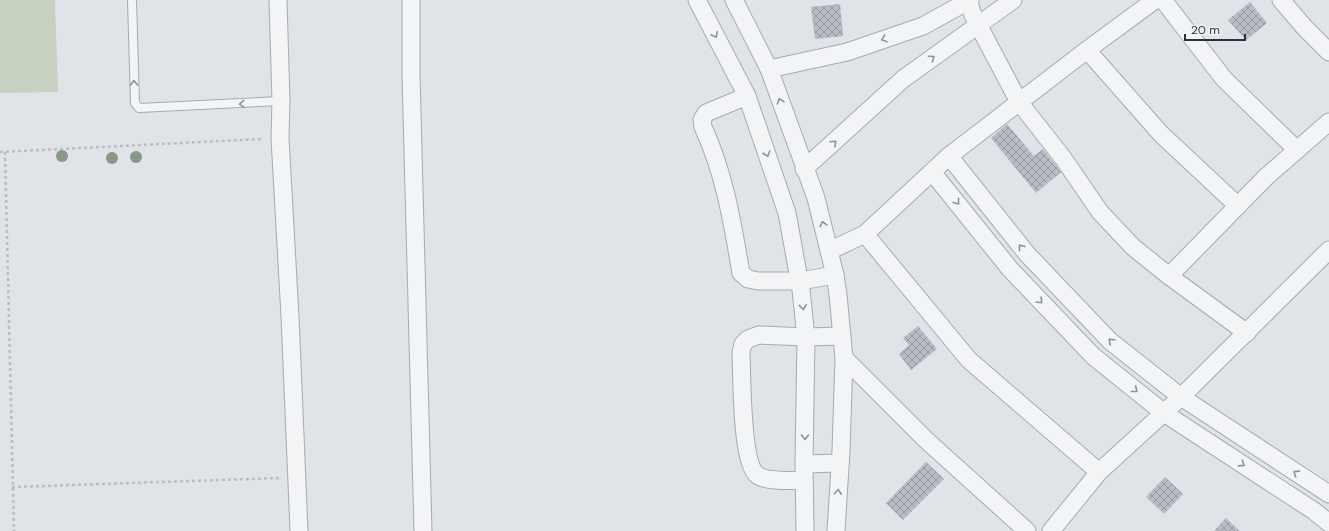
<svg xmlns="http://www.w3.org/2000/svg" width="1329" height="531" viewBox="0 0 1329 531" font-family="'DM Sans',sans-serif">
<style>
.green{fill:#c6d1c2}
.building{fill:url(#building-cross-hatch)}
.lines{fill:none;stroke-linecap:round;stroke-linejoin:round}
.service-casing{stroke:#a6aab2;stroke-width:10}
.minor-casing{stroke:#a6aab2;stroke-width:19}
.path{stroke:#babdc2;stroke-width:2.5;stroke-dasharray:3 3;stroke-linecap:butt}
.service{stroke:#f2f4f6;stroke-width:8}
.minor{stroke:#f2f4f6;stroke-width:17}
.tree{fill:#879788}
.oneway{stroke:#8e929a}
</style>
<defs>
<pattern id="building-cross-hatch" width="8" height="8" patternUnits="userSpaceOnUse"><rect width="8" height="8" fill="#b8bcc4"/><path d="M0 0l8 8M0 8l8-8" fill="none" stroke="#9699a1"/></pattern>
</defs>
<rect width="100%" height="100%" fill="#e0e3e8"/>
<!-- green -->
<path class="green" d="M 0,0 L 55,0 L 58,92 L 0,93 Z"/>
<!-- building -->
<g class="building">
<path d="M 1250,2 L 1267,23 L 1246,40 L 1228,20 Z"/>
<path d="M 840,4 L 843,36 L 815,39 L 811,7 Z"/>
<path d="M 1007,124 L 1034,156 L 1043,149 L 1061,172 L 1036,193 L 991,138 Z"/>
<path d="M 918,326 L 937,349 L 911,370 L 899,354 L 909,345 L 903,338 Z"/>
<path d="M 926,462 L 944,479 L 903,520 L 886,503 Z"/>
<path d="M 1165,477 L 1183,494 L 1164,514 L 1146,497 Z"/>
<path d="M 1226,518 L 1240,531 L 1214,531 Z"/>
</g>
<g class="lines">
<!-- service casing -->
<g class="service-casing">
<path id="service" d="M 132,0 L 135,103 L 139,108 L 281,101"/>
</g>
<!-- minor casing -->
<g class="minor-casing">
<g id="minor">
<path d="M 278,0 L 281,101 L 280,138 L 290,316 L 299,531"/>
<path d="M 411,0 L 411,75 L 423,531"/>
<path d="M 697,0 L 747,96 L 787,213 L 801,290 L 806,337 L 804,464 L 805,531"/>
<path d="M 734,0 L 769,69 L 816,198 L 835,275 L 838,295 L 844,358 L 841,451 L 836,531"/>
<path d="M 968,0 L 973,15 L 1019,102 L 1063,158 L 1100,212 L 1133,247 L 1169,276 L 1247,333"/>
<path d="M 1163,0 L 1224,79 L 1297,150"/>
<path d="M 1281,0 L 1305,28 L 1329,52"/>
<path d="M 1087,50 L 1161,134 L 1238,206"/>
<path d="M 769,69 L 847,52 L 923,26 L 970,0"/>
<path d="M 747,96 L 706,113 L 702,120 L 703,127 C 725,175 732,221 741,273 L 748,279 L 758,281 L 800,281 L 835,275"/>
<path d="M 949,156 L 1027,254 L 1110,341 L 1181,397 L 1329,494"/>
<path d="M 804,169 L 903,79 L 1013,0"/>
<path d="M 932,172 L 1010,269 L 1093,356 L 1164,413 L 1314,511 L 1329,523"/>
<path d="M 865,234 L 969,360 L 1099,472"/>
<path d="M 829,251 L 865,234 L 949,156 L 1087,50 L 1155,0"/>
<path d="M 1169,276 L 1266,177 L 1329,122"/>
<path d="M 844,358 L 925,439 L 1027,531"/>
<path d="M 804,464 L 840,463"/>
<path d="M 804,481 C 792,480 766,482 757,475 C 741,462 742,375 741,352 L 743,344 L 748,339 L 759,335 L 806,337 L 842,336"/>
<path d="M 1051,531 L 1099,472 L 1181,397 L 1329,250"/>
</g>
</g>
<!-- path -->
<g class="path">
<path d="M 0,152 L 261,139"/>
<path d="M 5,152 L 14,531"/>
<path d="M 12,487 L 280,478"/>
</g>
<!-- service -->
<use href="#service" class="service"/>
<!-- minor -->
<use href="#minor" class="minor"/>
</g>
<!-- trees -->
<g class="tree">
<circle cx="62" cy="156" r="6"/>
<circle cx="136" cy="157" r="6"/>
<circle cx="112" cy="158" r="6"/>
</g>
<!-- one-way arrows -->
<defs><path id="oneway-chevron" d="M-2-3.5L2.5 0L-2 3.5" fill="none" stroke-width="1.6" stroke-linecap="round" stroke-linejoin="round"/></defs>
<g class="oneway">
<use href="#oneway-chevron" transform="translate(715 35) rotate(63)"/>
<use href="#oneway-chevron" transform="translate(884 39) rotate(161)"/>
<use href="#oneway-chevron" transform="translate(932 58) rotate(-35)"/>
<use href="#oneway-chevron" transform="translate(134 83) rotate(-91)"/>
<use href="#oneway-chevron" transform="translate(780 101) rotate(-109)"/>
<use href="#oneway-chevron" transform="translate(242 104) rotate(177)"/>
<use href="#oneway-chevron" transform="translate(834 143) rotate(-43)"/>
<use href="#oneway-chevron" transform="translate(767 154) rotate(71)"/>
<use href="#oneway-chevron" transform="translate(957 202) rotate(52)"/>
<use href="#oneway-chevron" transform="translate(823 224) rotate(-104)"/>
<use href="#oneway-chevron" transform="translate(1021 247) rotate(-128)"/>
<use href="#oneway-chevron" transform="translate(1040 301) rotate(46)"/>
<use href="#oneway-chevron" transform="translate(803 307) rotate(84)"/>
<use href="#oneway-chevron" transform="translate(1111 341) rotate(-138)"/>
<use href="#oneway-chevron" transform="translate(1135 390) rotate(38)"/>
<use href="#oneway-chevron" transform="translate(805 437) rotate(91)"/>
<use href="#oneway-chevron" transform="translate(1242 464) rotate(33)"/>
<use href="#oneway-chevron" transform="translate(1296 473) rotate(-147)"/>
<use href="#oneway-chevron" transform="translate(838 492) rotate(-86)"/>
</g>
<!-- scale -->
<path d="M1185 34v6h60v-6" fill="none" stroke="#2a313e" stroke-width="2"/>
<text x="1191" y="34" font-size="12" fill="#2a313e" stroke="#eff2f5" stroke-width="3" paint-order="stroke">20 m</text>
</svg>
